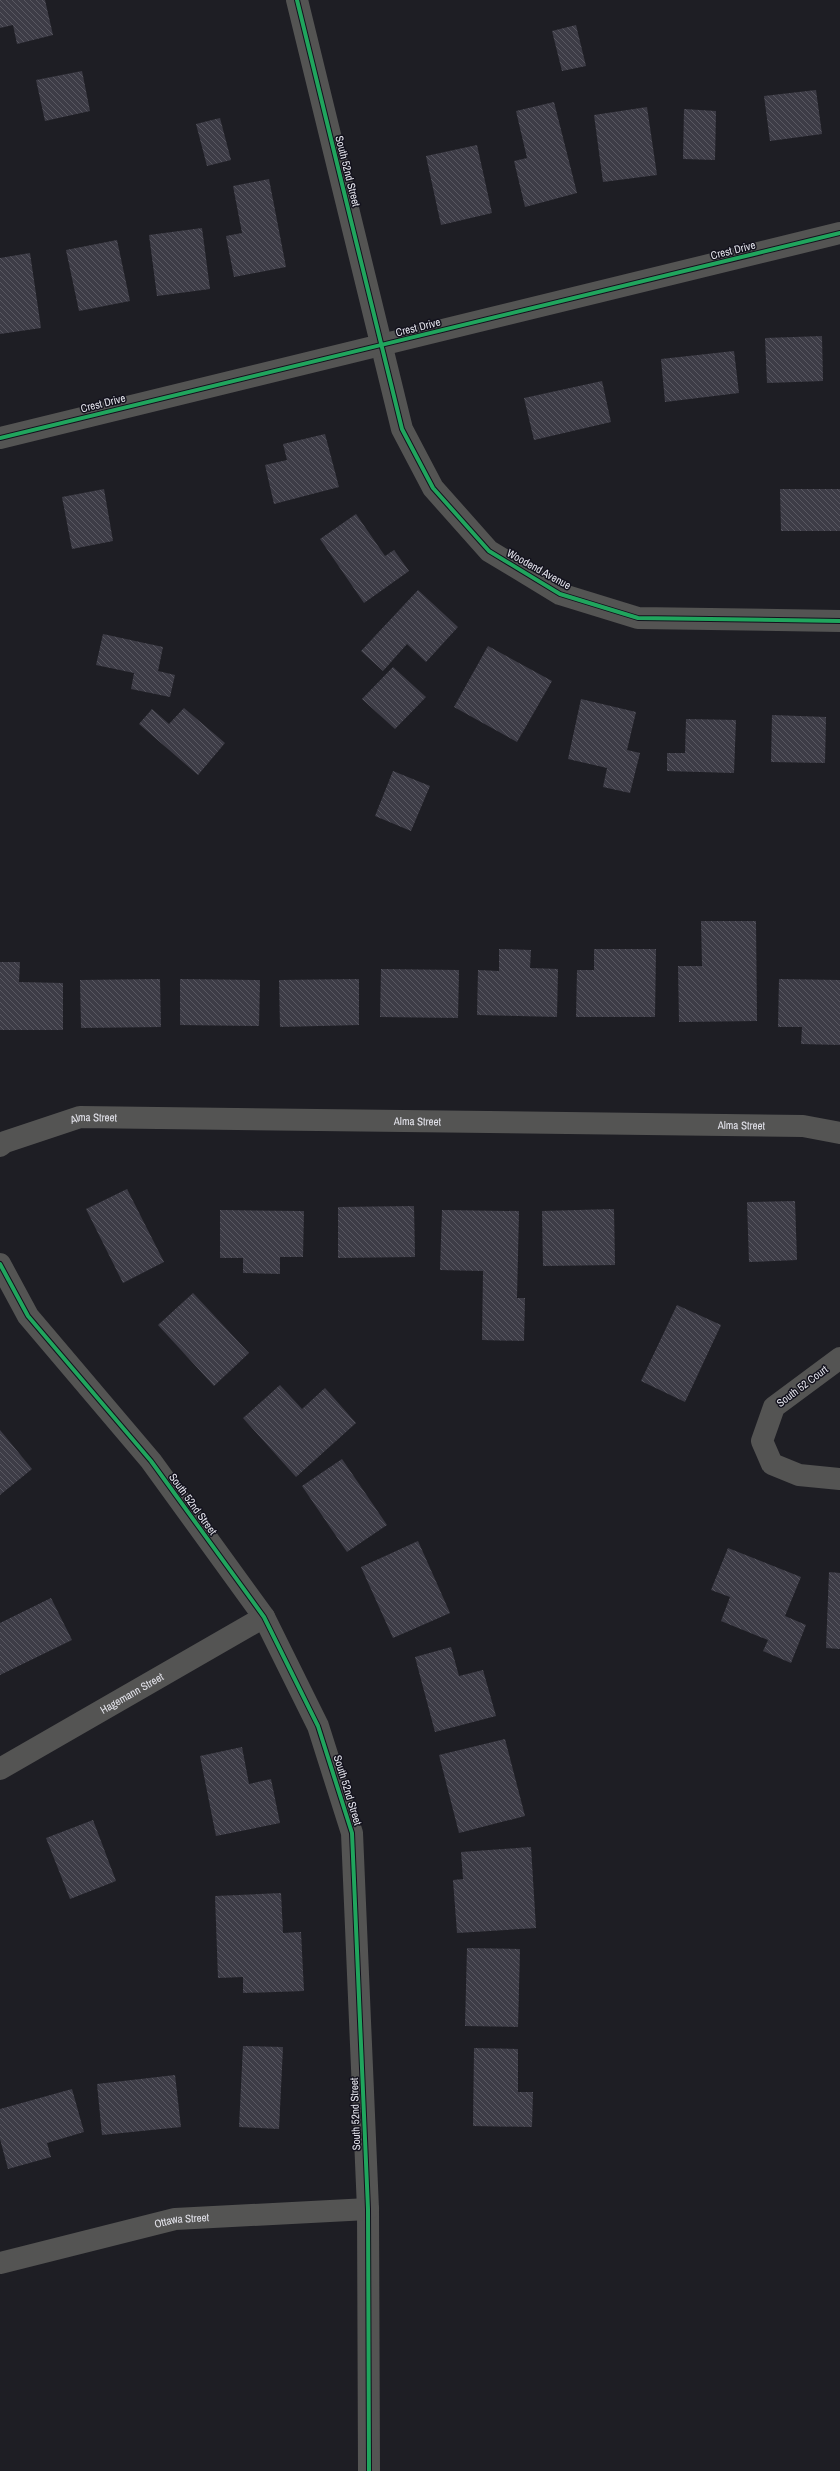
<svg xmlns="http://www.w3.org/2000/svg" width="840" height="2471" viewBox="0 0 840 2471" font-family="'Archivo Narrow',sans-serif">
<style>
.building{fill:url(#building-back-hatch)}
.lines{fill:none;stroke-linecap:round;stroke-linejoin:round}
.minor{stroke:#545453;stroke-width:22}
.cycleway-casing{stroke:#13121d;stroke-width:6}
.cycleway{stroke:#20a55d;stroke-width:4}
.labels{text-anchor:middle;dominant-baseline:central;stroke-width:3;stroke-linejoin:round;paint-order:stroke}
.street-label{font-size:11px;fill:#e4e4ec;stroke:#13121d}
</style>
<defs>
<pattern id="building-back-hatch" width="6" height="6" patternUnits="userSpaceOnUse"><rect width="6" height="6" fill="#3d3c46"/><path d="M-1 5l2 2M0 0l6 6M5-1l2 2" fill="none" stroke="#595861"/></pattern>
</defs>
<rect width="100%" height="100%" fill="#1e1e24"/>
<!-- building -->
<g class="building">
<path d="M 0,0 L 45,0 L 53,35 L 17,44 L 13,25 L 0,28 Z"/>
<path d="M 576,25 L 586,66 L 562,71 L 552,31 Z"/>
<path d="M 82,71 L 90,111 L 45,121 L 36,80 Z"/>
<path d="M 816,90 L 822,134 L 770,141 L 764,96 Z"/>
<path d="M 554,102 L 577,193 L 525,207 L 514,161 L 527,158 L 516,111 Z"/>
<path d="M 647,107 L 657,175 L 603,182 L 594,115 Z"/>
<path d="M 684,109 L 716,111 L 715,160 L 683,159 Z"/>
<path d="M 220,118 L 231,160 L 207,166 L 196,124 Z"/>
<path d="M 477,145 L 492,213 L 441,225 L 426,156 Z"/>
<path d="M 269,179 L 286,267 L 234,277 L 226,236 L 242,233 L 233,186 Z"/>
<path d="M 202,228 L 210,289 L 157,296 L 149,235 Z"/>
<path d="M 117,240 L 130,301 L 79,311 L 66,250 Z"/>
<path d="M 30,253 L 41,328 L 0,334 L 0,258 Z"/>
<path d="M 822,336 L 823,381 L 767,383 L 765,338 Z"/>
<path d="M 734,351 L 739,393 L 665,402 L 661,359 Z"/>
<path d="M 602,381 L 611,422 L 534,440 L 524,398 Z"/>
<path d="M 325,434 L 339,487 L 274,504 L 265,465 L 287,460 L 283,444 Z"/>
<path d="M 104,489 L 113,541 L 72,549 L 62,497 Z"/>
<path d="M 780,489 L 840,489 L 840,531 L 781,531 Z"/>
<path d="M 356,514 L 385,556 L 394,550 L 409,571 L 364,603 L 320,539 Z"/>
<path d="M 418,590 L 458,627 L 426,662 L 407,644 L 383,671 L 361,651 Z"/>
<path d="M 103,634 L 163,647 L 158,671 L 175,675 L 170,697 L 131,689 L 134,673 L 96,665 Z"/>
<path d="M 488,646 L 552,681 L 517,742 L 454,707 Z"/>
<path d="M 393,667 L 426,697 L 395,729 L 362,699 Z"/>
<path d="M 581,699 L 636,712 L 627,750 L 640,753 L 630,793 L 603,787 L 607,768 L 568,759 Z"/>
<path d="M 184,708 L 225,743 L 198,775 L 139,724 L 152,709 L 169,724 Z"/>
<path d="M 772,715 L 826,717 L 825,763 L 771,762 Z"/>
<path d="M 686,719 L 736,720 L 734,773 L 667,771 L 667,753 L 685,753 Z"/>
<path d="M 393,771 L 430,786 L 411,831 L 375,816 Z"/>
<path d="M 701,921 L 756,921 L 757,1021 L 679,1022 L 678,966 L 702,966 Z"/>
<path d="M 499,949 L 531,950 L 530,968 L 558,969 L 557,1017 L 477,1015 L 478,970 L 499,971 Z"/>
<path d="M 594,949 L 656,949 L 655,1017 L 576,1017 L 577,970 L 594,970 Z"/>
<path d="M 0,962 L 20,962 L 19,982 L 63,983 L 63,1030 L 0,1030 Z"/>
<path d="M 381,969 L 459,970 L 458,1018 L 380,1017 Z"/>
<path d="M 160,979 L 161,1027 L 81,1028 L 80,980 Z"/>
<path d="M 180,979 L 260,980 L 259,1026 L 180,1025 Z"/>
<path d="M 359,979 L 359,1025 L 280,1027 L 279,980 Z"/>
<path d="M 779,979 L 840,980 L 840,1045 L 801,1044 L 802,1027 L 778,1027 Z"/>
<path d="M 127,1189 L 164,1262 L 123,1283 L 86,1209 Z"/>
<path d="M 795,1201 L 797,1260 L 749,1262 L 747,1202 Z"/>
<path d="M 414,1206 L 415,1257 L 338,1258 L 338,1207 Z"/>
<path d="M 614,1209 L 615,1265 L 543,1266 L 542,1211 Z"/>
<path d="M 220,1210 L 304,1211 L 303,1257 L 280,1257 L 280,1274 L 243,1273 L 243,1258 L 220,1258 Z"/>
<path d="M 442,1210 L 519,1211 L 517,1298 L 525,1298 L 524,1341 L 482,1340 L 483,1271 L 440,1270 Z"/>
<path d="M 193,1293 L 249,1353 L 214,1386 L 158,1325 Z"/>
<path d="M 677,1305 L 721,1325 L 685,1402 L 641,1381 Z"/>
<path d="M 280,1385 L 302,1409 L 325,1388 L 356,1423 L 296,1477 L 243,1418 Z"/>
<path d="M 0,1430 L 32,1469 L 0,1495 Z"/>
<path d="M 342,1459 L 387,1525 L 347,1552 L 302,1486 Z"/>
<path d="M 418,1541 L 450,1613 L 393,1638 L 361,1567 Z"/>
<path d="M 728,1548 L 801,1577 L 785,1616 L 806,1625 L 791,1663 L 763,1651 L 768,1640 L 721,1621 L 730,1597 L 711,1590 Z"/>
<path d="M 829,1572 L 840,1573 L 840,1649 L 826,1648 Z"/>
<path d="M 51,1598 L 72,1640 L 0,1675 L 0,1623 Z"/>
<path d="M 451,1647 L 459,1676 L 483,1670 L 496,1716 L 435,1732 L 415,1657 Z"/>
<path d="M 505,1739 L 525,1816 L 459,1833 L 439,1755 Z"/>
<path d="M 242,1747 L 249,1784 L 271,1779 L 280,1823 L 216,1836 L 200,1756 Z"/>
<path d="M 93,1820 L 116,1881 L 70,1899 L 46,1838 Z"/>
<path d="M 531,1847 L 536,1928 L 457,1933 L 453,1880 L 463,1879 L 461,1852 Z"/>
<path d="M 281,1893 L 283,1933 L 301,1932 L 304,1991 L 243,1993 L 243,1977 L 218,1978 L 215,1896 Z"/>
<path d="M 467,1948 L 520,1949 L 518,2027 L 465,2026 Z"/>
<path d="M 243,2046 L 283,2047 L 279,2129 L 239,2127 Z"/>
<path d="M 474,2048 L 518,2049 L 518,2092 L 533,2092 L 532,2127 L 473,2126 Z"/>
<path d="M 175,2075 L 181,2127 L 102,2135 L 97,2084 Z"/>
<path d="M 72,2089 L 84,2132 L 47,2143 L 51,2157 L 8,2169 L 0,2139 L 0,2109 Z"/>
</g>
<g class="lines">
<!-- minor -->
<g class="minor">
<path d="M 297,0 L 402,429 L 433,488 L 489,551 L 560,594 L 638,618 L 840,621"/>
<path d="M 0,438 L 840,233"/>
<path id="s1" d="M 0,1146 L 5,1142 L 80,1117 L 803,1126 L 840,1133"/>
<path d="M 0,1264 L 28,1316 L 151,1461 L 264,1617 L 318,1726 L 352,1833 L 368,2209 L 369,2471"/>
<path d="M 840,1358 L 774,1407 L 762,1441 L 772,1464 L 799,1475 L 840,1479"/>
<path id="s2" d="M 0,1769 L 264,1617"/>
<path id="s3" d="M 0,2263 L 175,2219 L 368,2209"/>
</g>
<!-- cycleway casing -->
<g class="cycleway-casing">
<g id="cycleway">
<path d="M 297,0 L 402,429 L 433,488 L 489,551 L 560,594 L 638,618 L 840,621"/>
<path d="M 0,438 L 840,233"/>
<path d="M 0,1264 L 28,1316 L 151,1461 L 264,1617 L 318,1726 L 352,1833 L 368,2209 L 369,2471"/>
</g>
</g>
<!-- cycleway -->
<use href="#cycleway" class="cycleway"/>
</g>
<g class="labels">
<!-- street labels -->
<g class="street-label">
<text transform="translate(348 171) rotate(76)">South 52nd Street</text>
<text transform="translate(733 250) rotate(-14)">Crest Drive</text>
<text transform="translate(418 327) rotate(-14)">Crest Drive</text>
<text transform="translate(103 403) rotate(-14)">Crest Drive</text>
<text transform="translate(539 569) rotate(29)">Woodend Avenue</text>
<text stroke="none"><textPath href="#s1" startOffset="99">Alma Street</textPath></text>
<text stroke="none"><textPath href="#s1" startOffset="423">Alma Street</textPath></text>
<text stroke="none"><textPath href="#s1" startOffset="747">Alma Street</textPath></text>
<text transform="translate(802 1386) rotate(-37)">South 52 Court</text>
<text transform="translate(193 1504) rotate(54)">South 52nd Street</text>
<text stroke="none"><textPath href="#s2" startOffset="152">Hagemann Street</textPath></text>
<text transform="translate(348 1790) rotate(73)">South 52nd Street</text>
<text transform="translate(355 2114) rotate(-92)">South 52nd Street</text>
<text stroke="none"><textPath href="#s3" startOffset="187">Ottawa Street</textPath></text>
</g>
</g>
</svg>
